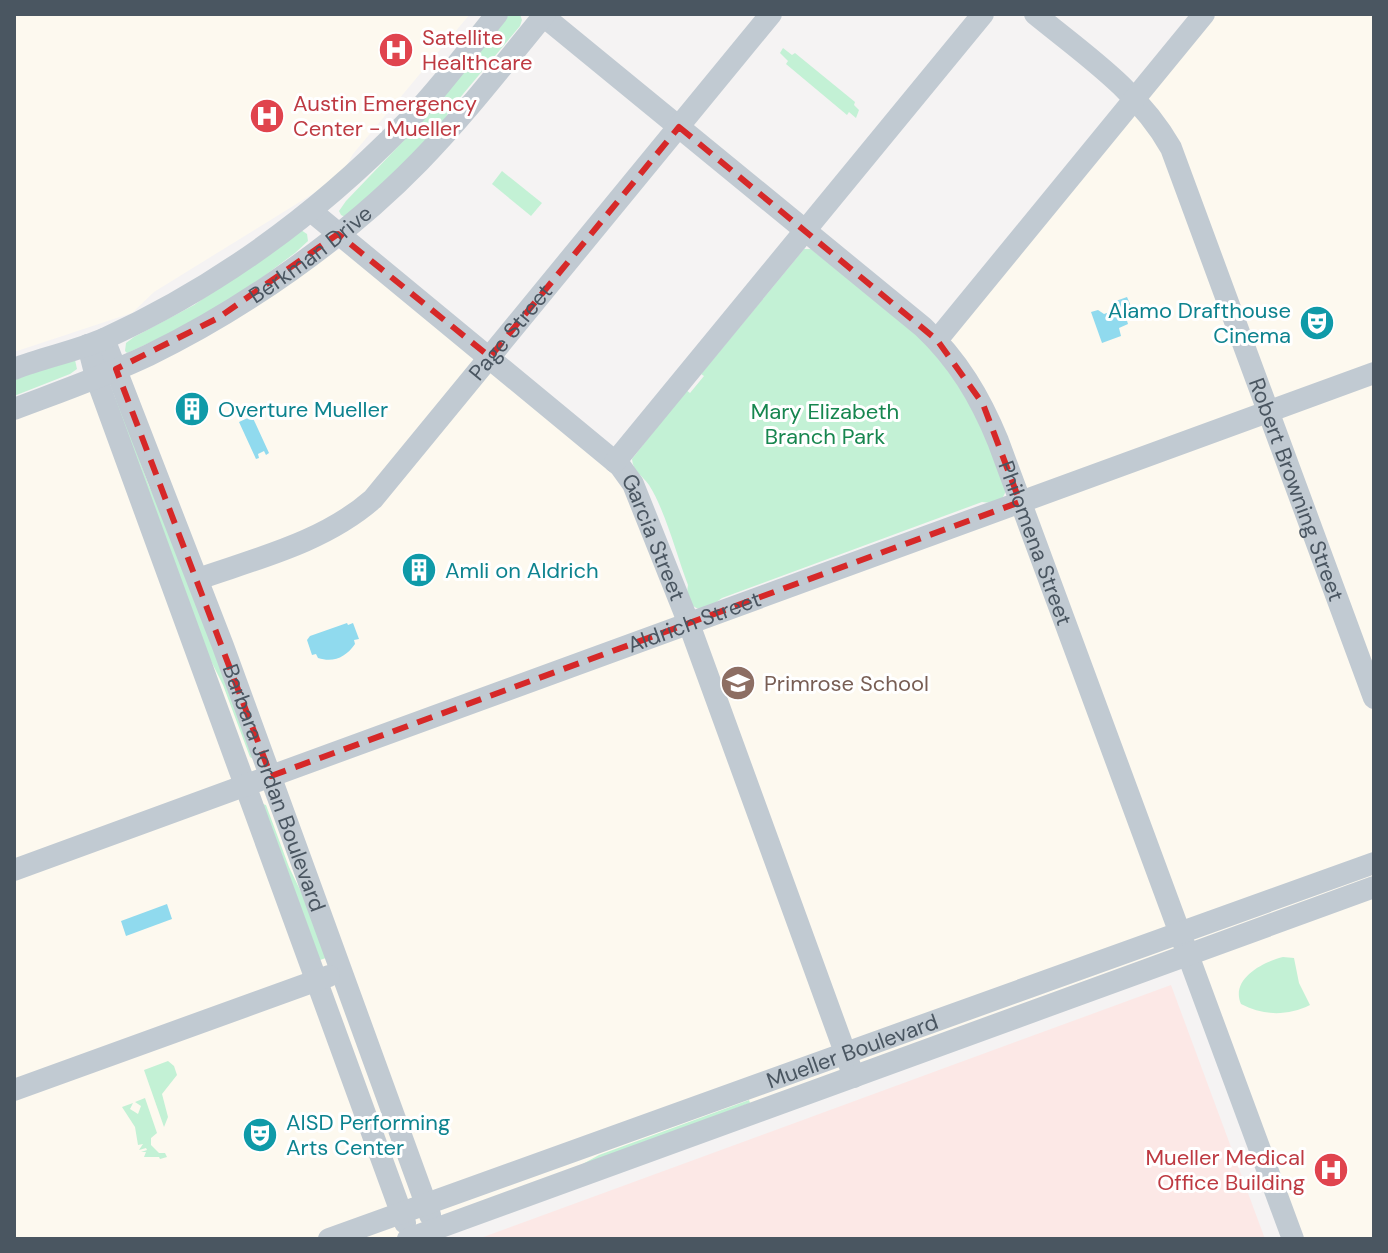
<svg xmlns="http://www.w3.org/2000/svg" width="1388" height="1253" viewBox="0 0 1388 1253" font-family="'DM Sans',sans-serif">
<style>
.commercial{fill:#fdf9ef}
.medical{fill:#fce8e6}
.green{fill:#c3f1d5}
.water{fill:#90daee}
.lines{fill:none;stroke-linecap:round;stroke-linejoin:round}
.minor{stroke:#c1cad2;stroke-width:22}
.marked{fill:none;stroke:#d62828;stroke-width:6;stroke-dasharray:16 10;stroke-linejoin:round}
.labels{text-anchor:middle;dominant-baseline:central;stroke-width:6;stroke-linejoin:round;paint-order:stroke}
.health-label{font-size:22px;fill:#be3a42;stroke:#fff;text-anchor:start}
.street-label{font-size:22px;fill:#4a5661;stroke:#fff}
.culture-label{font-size:22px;fill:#0d838f;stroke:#fff;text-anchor:start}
.park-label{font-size:22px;fill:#17864f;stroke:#fff}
.education-label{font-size:22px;fill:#785e54;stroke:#fff;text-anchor:start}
</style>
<rect width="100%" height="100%" fill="#f5f3f3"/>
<!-- commercial -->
<g class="commercial">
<path d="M 14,14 L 470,14 L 353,154 L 340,177 L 154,292 L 132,313 L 14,352 Z"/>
<path d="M 1203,14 L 1374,14 L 1374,1239 L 1291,1239 L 1187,955 L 408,1239 L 14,1239 L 14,410 L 256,294 L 340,249 L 620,466 L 689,623 L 1019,503 L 937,340 Z"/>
</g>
<!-- medical -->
<path class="medical" d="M 1171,985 L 1265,1239 L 478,1239 Z"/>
<!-- green -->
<g class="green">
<path d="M 504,14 L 520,14 L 522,20 L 520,26 L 453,106 L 429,143 L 345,217 L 341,215 L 339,211 L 346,201 L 411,133 Z"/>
<path d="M 783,48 L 792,55 L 795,53 L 855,102 L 854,105 L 859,110 L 856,118 L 849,112 L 847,115 L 786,64 L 788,61 L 780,53 Z"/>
<path d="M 502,171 L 542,203 L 531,216 L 492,184 Z"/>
<path d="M 301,230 L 307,234 L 308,241 L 295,253 L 213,314 L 127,353 L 125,351 L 126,343 L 134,337 L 194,305 Z"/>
<path d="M 804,249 L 811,249 C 868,295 939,338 972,406 C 986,433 995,463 1006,491 L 1002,499 L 992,503 L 982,502 L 722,598 L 711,606 L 699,609 C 688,605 686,596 688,585 C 677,556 665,510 649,485 C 642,475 633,472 632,459 L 686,390 L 690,393 L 704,376 L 701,374 Z"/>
<path d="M 75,360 L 77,369 L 70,374 L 14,396 L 14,379 Z"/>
<path d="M 113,399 L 117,399 L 149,486 L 174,539 L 253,759 L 250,757 L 223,685 L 205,649 Z"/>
<path d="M 263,804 L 266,805 L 289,867 L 316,923 L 326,958 L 320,960 Z"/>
<path d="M 1283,957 L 1294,958 L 1299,983 L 1310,1005 C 1288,1016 1263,1016 1241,1004 C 1230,979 1263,962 1283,957 Z"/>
<path d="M 168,1061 L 174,1066 L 177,1075 L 162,1094 L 168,1117 L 164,1127 L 144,1070 Z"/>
<path d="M 145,1098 L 157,1133 L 151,1138 L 151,1145 L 159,1153 L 165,1153 L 167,1157 L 160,1159 L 159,1157 L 144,1157 L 146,1152 L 141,1152 L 147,1150 L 146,1148 L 139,1150 L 143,1144 L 138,1145 L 135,1127 L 122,1107 L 133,1103 L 130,1109 L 138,1114 L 141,1106 L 135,1102 Z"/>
<path d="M 749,1100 L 750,1103 L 570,1171 L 599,1155 Z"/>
</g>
<!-- water -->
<g class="water">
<path d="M 1127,297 L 1133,311 L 1125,314 L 1128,324 L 1119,328 L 1121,336 L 1102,343 L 1091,312 L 1098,310 L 1104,314 L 1115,310 L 1113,302 Z"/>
<path d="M 252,416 L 269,453 L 266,455 L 264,451 L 258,454 L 259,458 L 256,459 L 239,422 Z"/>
<path d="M 347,623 L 348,625 L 353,623 L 359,639 L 354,640 L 355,644 C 346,657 334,663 318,658 L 316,654 L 312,655 L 307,640 L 310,636 Z"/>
<path d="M 167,904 L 172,919 L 126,936 L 121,921 Z"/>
</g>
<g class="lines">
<!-- minor -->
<g class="minor">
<path id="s1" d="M 541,14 L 923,327 C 958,360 980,397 998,441 L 1293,1239"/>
<path id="s2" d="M 1035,14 C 1084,54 1139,91 1171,148 L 1374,698"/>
<path id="s3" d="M 311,211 L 620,466 L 633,484 L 689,624 L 854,1077"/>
<path id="s4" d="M 104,339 L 223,646 L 430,1215"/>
<path d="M 937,340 L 1204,14"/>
<path d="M 88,345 L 96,377 L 405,1223"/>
<path d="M 14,369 C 44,357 78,351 106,338 C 217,287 318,213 403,126 C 437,92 467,51 497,14"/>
<path id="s5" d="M 14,409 C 59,392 105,376 149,355 C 244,309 345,238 419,162 C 464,116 504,64 545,14"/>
<path d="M 615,462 L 983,14"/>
<path id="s6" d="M 198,579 C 258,558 324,542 373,499 L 771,14"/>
<path id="s7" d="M 14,870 L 1374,373"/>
<path d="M 14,1090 L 329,976"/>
<path id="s8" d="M 329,1239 L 1374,863"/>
<path d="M 408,1239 L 1374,887"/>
</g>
</g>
<!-- marked area -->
<path class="marked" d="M 679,127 L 937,340 L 983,404 L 1020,502 L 271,776 L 116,369 L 218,318 L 338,234 L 490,357 Z"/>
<!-- icons -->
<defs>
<g id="hospital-disc" transform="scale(1.8)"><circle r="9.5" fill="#e0444e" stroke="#fff"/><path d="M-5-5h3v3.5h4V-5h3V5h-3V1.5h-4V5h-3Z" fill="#fff"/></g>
<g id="theatre-disc" transform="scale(1.8)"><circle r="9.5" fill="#0f9aa8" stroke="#fff"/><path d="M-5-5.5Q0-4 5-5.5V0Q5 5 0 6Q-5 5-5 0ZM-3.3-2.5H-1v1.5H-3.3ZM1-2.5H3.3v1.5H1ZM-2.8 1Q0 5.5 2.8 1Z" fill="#fff"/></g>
<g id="building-disc" transform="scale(1.8)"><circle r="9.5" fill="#0f9aa8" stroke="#fff"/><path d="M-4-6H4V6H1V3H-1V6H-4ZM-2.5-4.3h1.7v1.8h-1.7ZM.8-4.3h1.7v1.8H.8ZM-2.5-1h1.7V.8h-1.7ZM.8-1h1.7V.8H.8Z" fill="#fff"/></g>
<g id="school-disc" transform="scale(1.8)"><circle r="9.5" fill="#8d6e63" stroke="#fff"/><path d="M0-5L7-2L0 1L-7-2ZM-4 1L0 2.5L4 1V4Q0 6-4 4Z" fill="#fff"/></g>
</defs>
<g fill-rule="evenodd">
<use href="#hospital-disc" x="396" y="50"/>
<use href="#hospital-disc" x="267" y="116"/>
<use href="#theatre-disc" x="1317" y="323"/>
<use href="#building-disc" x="192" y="409"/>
<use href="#building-disc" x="419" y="570"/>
<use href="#school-disc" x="738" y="683"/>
<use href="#theatre-disc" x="260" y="1135"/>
<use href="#hospital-disc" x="1331" y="1170"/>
</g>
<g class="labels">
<!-- health labels -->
<g class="health-label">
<text x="422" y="37">Satellite<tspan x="422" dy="25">Healthcare</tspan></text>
<text x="293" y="103">Austin Emergency<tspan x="293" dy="25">Center - Mueller</tspan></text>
<text x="1305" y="1157" text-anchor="end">Mueller Medical<tspan x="1305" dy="25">Office Building</tspan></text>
</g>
<!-- street labels -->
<g class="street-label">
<text stroke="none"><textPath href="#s5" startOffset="336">Berkman Drive</textPath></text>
<text stroke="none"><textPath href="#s6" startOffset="410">Page Street</textPath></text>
<text stroke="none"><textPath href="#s2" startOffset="556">Robert Browning Street</textPath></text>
<text stroke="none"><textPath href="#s3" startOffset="480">Garcia Street</textPath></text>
<text stroke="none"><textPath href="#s1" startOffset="740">Philomena Street</textPath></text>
<text stroke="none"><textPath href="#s7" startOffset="724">Aldrich Street</textPath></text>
<text stroke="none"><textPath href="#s4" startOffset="480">Barbara Jordan Boulevard</textPath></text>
<text stroke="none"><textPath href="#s8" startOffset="556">Mueller Boulevard</textPath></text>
</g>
<!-- culture labels -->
<g class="culture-label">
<text x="1291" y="310" text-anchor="end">Alamo Drafthouse<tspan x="1291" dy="25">Cinema</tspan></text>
<text x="218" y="409">Overture Mueller</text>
<text x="445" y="570">Amli on Aldrich</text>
<text x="286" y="1122">AISD Performing<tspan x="286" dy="25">Arts Center</tspan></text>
</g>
<!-- park labels -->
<g class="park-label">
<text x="825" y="411">Mary Elizabeth<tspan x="825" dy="25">Branch Park</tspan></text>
</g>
<!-- education labels -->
<g class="education-label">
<text x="764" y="683">Primrose School</text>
</g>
</g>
<!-- border -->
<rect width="1388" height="1253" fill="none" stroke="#4a5661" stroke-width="32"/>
</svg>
